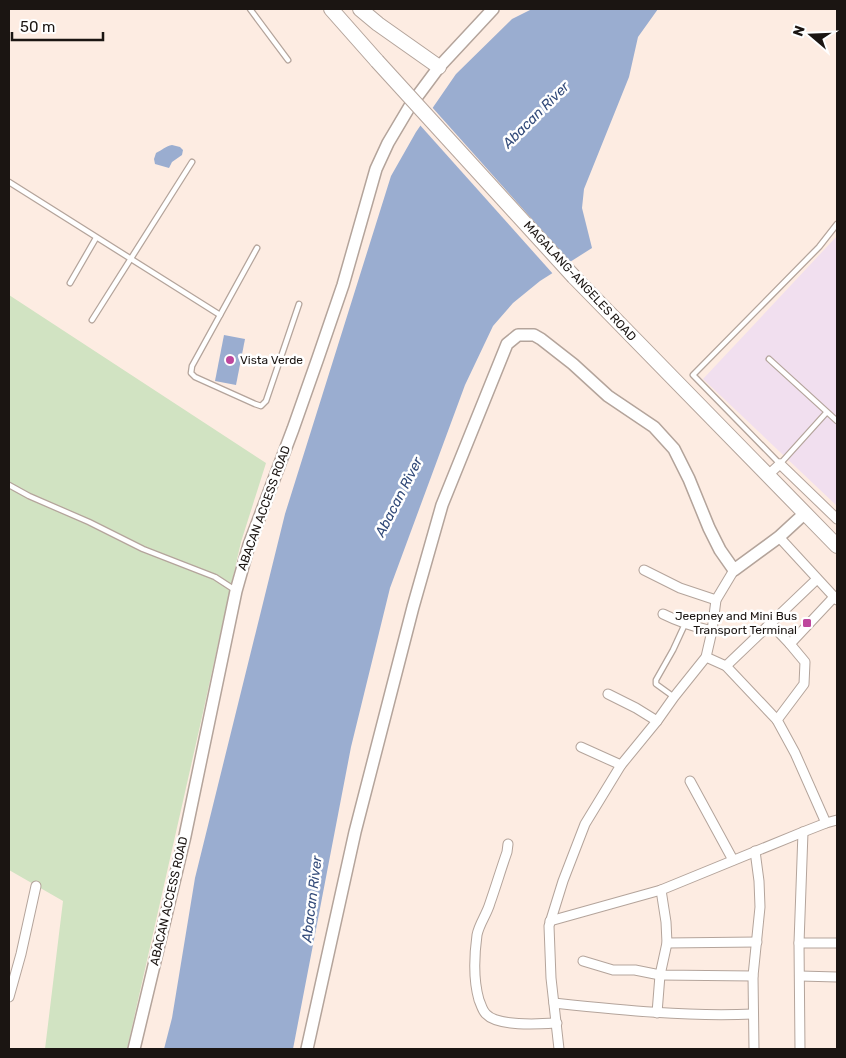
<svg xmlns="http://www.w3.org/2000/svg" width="846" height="1058" viewBox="0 0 846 1058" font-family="Rubik,sans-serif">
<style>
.commercial{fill:#f1dfef}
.green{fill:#d1e3c2}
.water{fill:#9aadd0}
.pier{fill:#fdece2}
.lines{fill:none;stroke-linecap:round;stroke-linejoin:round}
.service-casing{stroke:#b4a49b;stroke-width:7}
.minor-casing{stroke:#b4a49b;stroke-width:11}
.tertiary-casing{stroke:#b4a49b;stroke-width:14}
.secondary-casing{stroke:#b4a49b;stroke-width:16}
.service{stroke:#fff;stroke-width:4.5}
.minor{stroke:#fff;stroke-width:9}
.tertiary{stroke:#fff;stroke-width:11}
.secondary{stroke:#fff;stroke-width:14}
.secondary-bridge-casing{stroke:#b4a49b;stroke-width:16;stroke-linecap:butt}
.secondary-bridge{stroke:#fff;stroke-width:14}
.poi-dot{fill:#be479d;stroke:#fff;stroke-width:2}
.labels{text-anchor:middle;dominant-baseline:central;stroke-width:5;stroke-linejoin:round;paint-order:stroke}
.street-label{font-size:12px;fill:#1b1512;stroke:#fff}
.poi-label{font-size:12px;fill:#1b1512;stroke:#fff;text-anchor:start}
.water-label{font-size:14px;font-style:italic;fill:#324a79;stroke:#fff}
</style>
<rect width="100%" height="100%" fill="#fdece2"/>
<!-- commercial -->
<path class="commercial" d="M 837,236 L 837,506 L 703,379 Z"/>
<!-- green -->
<path class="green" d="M 9,295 L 266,463 L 241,542 L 227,603 L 202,717 L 127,1049 L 45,1049 L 63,901 L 9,870 Z"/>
<!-- water -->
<g class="water">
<path d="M 532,9 L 658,9 L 638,37 L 629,77 L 584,189 L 582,208 L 592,248 L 540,281 L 513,303 L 493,326 L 465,385 L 390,588 L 351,747 L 293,1049 L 164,1049 L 172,1018 L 195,878 L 285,514 L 391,176 L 416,132 L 456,74 L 512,19 Z"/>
<path d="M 172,145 L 180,147 L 183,150 L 182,155 L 172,162 L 169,168 L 155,164 L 154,159 L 156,153 C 162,150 166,146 172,145 Z"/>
<path d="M 224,335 L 245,339 L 236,385 L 215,381 Z"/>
</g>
<!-- pier -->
<path class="pier" d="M 431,106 L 572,264 L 554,275 L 419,124 Z"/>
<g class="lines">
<!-- service casing -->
<g class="service-casing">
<g id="service">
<path d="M 250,9 L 288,60"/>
<path d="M 9,182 L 220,315"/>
<path d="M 257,248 L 192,366 L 191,373 L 195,377 L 255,404 L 261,406 L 266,401 L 299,304"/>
<path d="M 70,283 L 96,238"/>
<path d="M 92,320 L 192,162"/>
<path d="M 769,359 L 837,421"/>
<path d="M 826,413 L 780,464 L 693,375 L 819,247 L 837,224"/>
<path d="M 9,485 L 29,496 L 89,522 L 143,549 L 215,577 L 235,590"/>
<path d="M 674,697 L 656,684 L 656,680 L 673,650 L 685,624"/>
</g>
</g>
<!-- minor casing -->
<g class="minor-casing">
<g id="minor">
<path d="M 768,475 L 780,464 L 837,519"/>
<path d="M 779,537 L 837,600"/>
<path d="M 644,570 L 680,588 L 716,600"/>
<path d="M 663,614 C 679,622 695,627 712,631"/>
<path d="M 771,624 L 790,644"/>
<path d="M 706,657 L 726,666 L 777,720"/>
<path d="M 726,666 L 817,579"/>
<path d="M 608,694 L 636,708 L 657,721"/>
<path d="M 581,747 L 621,765"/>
<path d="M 690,781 L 733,860"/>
<path d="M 826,823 L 795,753 L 777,720 L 804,684 L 805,662 L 790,644 L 834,597"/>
<path d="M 508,844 L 507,852 C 501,869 496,886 490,903 C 487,914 479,924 477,935 C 474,957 473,979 479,1000 C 481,1004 482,1010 486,1014 C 498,1027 540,1024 557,1023"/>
<path d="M 550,921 L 661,890 L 803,832 L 826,823 L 837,820"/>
<path d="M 667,943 L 757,942"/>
<path d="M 799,943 L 837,943"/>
<path d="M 583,961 L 613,970 L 635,970 L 660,975 L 753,976"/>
<path d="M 800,976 L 837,977"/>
<path d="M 9,997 L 21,954 L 36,886"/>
<path d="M 554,1003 C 621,1010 687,1017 753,1014"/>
<path d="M 657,1013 L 660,975 L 667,943 L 666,922 L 661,890"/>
<path d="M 559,1049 L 551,978 L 549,926 L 563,881 L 585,824 L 621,765 L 657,721 L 674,697 L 706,657 L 712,631 L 716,600 L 734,570"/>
<path d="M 754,1049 L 753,976 L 760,907 L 759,881 L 755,851"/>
<path d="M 800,1049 L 799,943 L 803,832"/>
</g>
</g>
<!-- tertiary casing -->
<g class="tertiary-casing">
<g id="tertiary">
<path d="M 134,1049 L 185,836 L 236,591 L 249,545 L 293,429 L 318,358 L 343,285 L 376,169 L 388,143 L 410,106 L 439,67 L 493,9"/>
<path d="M 307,1049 L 355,832 L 413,607 L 442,505 L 507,344 L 518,335 L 534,335 L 541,339 L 573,364 L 608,396 L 654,427 L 674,449 L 689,479 L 709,528 L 720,550 L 734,570 L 779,537 L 805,513"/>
</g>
</g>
<!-- secondary casing -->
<g class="secondary-casing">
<g id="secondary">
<path d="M 331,9 L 377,61"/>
<path d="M 360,9 L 378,24 L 439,67"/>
<path d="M 574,277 L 837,546"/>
</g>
</g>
<!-- service -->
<use href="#service" class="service"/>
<!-- minor -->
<use href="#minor" class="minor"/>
<!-- tertiary -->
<use href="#tertiary" class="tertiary"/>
<!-- secondary -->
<use href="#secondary" class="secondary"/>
<!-- secondary-bridge casing -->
<g class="secondary-bridge-casing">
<path id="secondary-bridge" d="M 377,61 L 574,277"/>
</g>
<!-- secondary-bridge -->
<use href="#secondary-bridge" class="secondary-bridge"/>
</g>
<!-- markers -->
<g class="poi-dot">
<circle cx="230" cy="360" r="5"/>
<rect x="802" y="618" width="10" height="10" rx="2.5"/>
</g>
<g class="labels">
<!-- street labels -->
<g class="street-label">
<text transform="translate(580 281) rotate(47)">MAGALANG-ANGELES ROAD</text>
<text transform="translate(264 508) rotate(-70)">ABACAN ACCESS ROAD</text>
<text transform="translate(169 901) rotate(-77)">ABACAN ACCESS ROAD</text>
</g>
<!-- poi labels -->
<g class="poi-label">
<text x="240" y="360">Vista Verde</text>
<text x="797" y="616" text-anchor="end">Jeepney and Mini Bus<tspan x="797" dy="14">Transport Terminal</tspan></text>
</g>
<!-- water labels -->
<g class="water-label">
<text transform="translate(536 115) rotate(-45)">Abacan River</text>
<text transform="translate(399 497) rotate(-63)">Abacan River</text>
<text transform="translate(312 899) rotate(-83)">Abacan River</text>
</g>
</g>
<!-- border -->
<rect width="846" height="1058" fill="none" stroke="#1b1512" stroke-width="20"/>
<!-- north arrow -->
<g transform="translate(811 35) rotate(289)" stroke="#ffffff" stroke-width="4" paint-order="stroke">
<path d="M0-4L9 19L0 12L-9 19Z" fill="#1b1512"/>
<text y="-8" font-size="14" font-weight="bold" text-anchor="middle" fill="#1b1512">N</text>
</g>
<!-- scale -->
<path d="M12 32v8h91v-8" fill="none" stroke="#1b1512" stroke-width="2.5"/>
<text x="20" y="32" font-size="15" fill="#1b1512" stroke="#ffffff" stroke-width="4" paint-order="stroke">50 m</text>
</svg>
